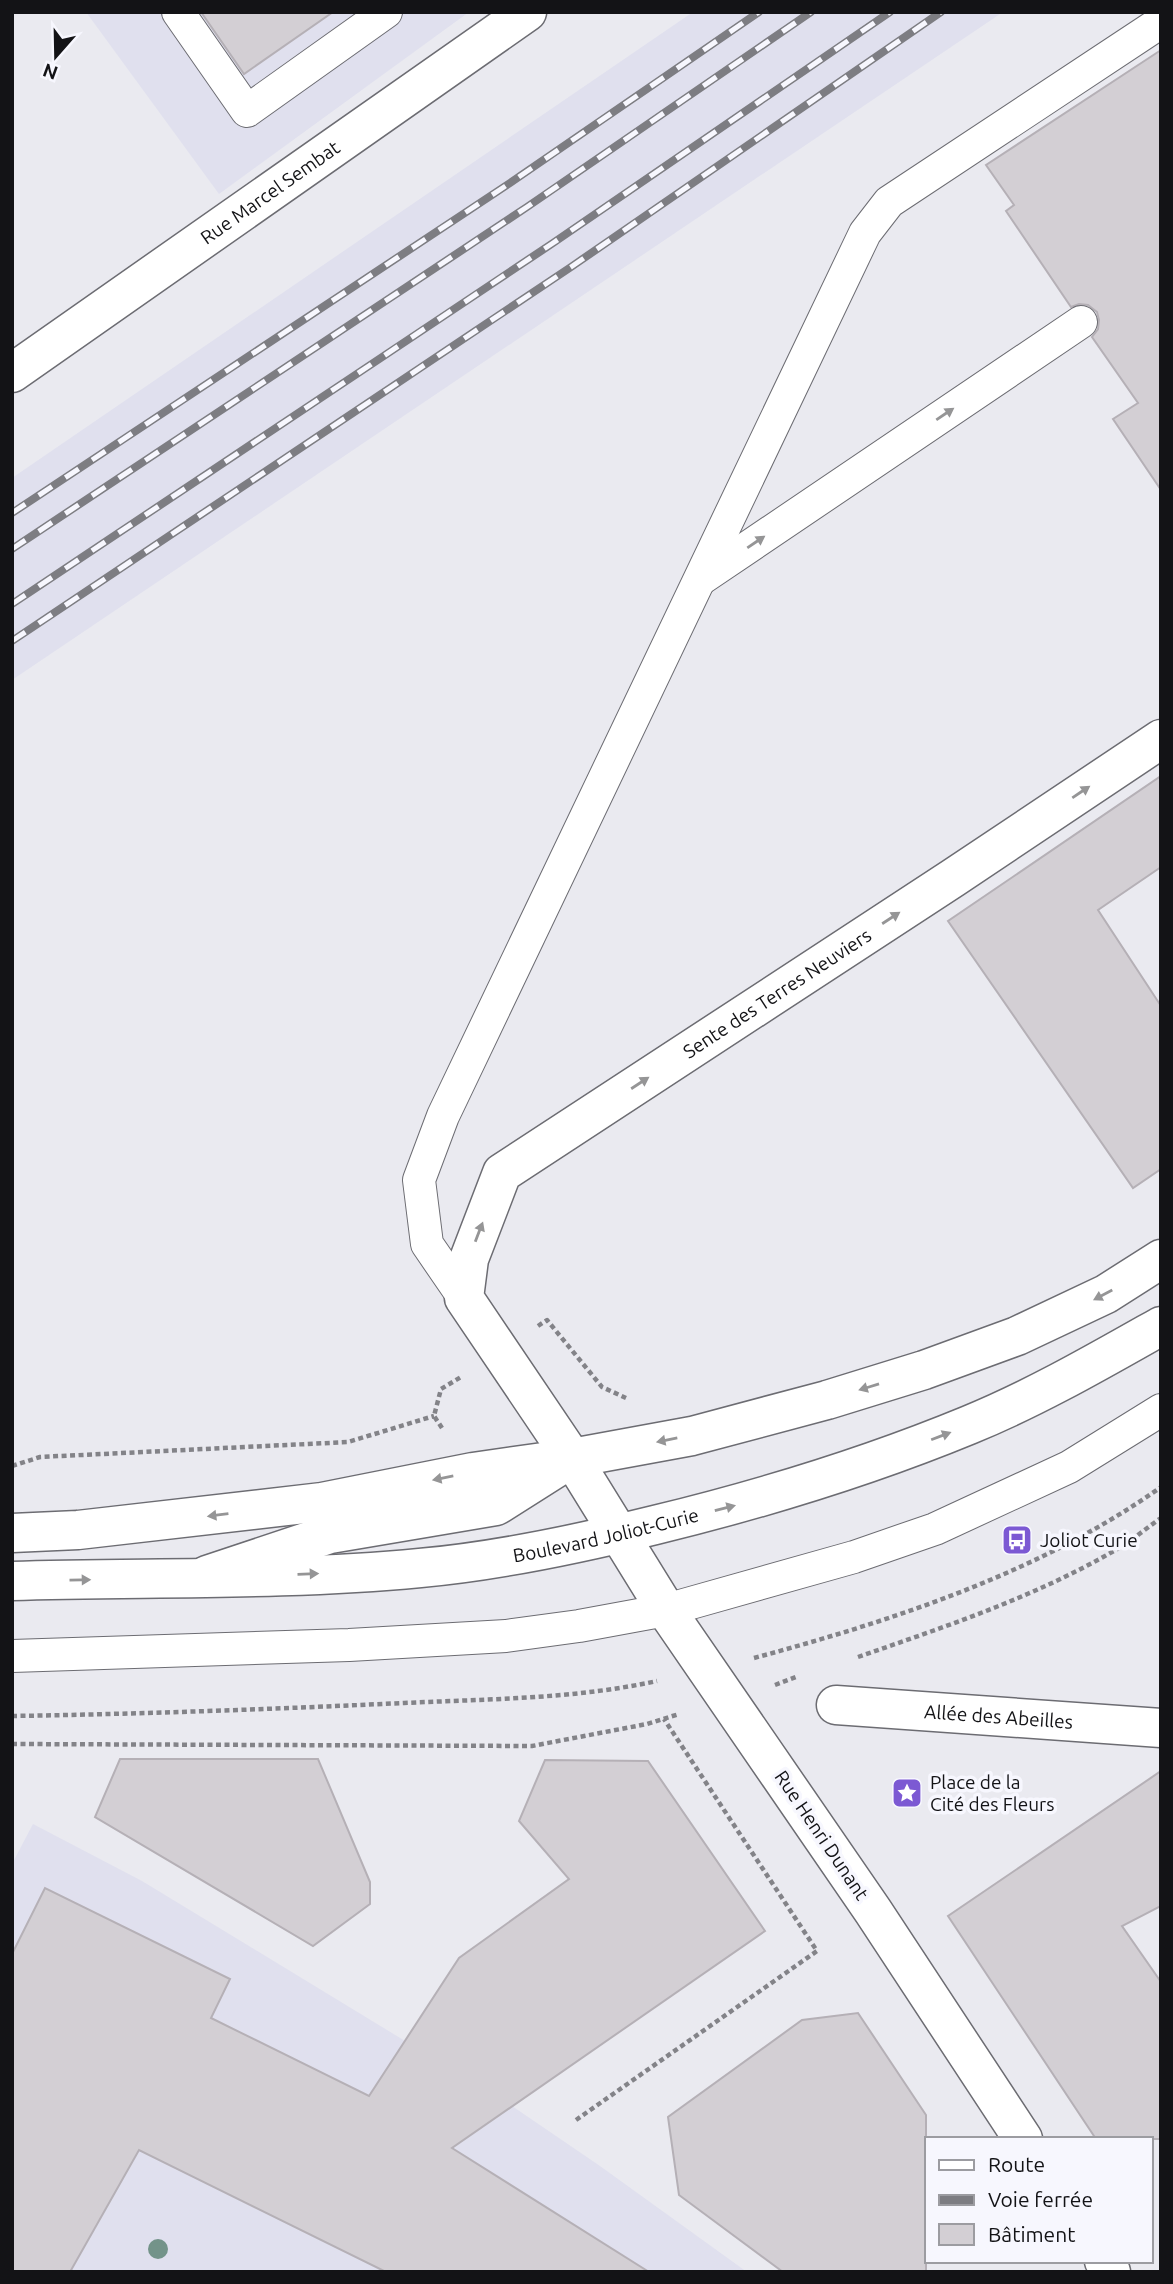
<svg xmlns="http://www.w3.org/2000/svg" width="1173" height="2284" viewBox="0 0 1173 2284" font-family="Ubuntu,sans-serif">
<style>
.built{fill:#e0e0ee}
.building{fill:#d3cfd4;stroke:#b5b0b6;stroke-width:2}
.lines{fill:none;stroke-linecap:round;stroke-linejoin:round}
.lane-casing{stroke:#6c6c72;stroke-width:34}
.street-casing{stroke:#6c6c72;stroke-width:41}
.secondary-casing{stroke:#6c6c72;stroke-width:41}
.primary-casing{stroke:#6c6c72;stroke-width:41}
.path{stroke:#838388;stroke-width:4.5;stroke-dasharray:5 3.5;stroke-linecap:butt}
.lane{stroke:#fff;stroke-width:32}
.street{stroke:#fff;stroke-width:38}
.secondary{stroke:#fff;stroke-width:38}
.primary{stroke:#fff;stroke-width:38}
.rail-casing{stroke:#7d7d82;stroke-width:8}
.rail{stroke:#f7f7fe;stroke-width:5;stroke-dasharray:16;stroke-linecap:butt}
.tree{fill:#739389}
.oneway{fill:#959596}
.labels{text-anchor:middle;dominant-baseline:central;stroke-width:7;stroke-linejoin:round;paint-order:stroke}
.street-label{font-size:19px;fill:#131316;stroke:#f7f7fe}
.poi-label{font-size:19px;fill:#131316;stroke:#f7f7fe;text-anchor:start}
</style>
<rect width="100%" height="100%" fill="#eaeaf0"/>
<!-- built -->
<g class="built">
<path d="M 86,12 L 469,12 L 219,194 Z"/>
<path d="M 693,12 L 1003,12 L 12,680 L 12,478 Z"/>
<path d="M 33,1824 L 142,1881 L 512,2106 L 600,2166 L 747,2272 L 12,2272 L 12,1864 Z"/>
</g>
<!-- building -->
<g class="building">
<path d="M 201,12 L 333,12 L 244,74 Z"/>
<path d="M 1161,50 L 1161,490 L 1113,419 L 1138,403 L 1092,337 L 1098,329 L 1099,320 L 1097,312 L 1088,305 L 1079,304 L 1071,307 L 1006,211 L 1014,205 L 986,165 Z"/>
<path d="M 1161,776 L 1161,867 L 1098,910 L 1161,1006 L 1161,1169 L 1133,1188 L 948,921 Z"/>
<path d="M 120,1759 L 318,1759 L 370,1882 L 370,1904 L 313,1946 L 95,1817 Z"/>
<path d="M 545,1760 L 648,1761 L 765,1931 L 452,2148 L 649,2272 L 386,2272 L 139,2150 L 70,2272 L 12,2272 L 12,1954 L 45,1888 L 230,1979 L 211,2018 L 369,2096 L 459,1958 L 569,1879 L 519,1821 Z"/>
<path d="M 1161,1771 L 1161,1906 L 1122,1926 L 1161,1982 L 1161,2139 L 1096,2139 L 948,1916 Z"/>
<path d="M 858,2013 L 926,2115 L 926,2272 L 783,2272 L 679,2195 L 668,2117 L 802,2020 Z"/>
</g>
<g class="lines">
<!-- lane casing -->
<g class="lane-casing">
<g id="lane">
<path d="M 178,12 L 247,111 L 386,12"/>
<path d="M 701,579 L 1081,322"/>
<path d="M 464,1298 L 427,1244 L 419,1180 L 443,1116 L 865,233 L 889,202 L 1161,22"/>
<path d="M 12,1656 L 349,1645 L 506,1636 L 579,1626 L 666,1610 L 854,1557 L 935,1529 L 1069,1467 L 1161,1410"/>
</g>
</g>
<!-- street casing -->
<g class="street-casing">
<g id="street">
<path d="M 207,1575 L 330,1534 L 496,1506 L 572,1458"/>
<path id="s1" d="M 836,1705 L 1161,1728"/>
<path id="s2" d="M 1023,2139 L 873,1911 L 666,1610 L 572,1458 L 464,1298 L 469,1259 L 502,1173 L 953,878 L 1161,739"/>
<path d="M 1104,2261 L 1111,2272"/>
</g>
</g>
<!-- secondary casing -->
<g class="secondary-casing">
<g id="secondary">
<path id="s3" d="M 12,373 L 527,12"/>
</g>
</g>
<!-- primary casing -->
<g class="primary-casing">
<g id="primary">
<path d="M 12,1533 L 78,1530 L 322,1502 L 473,1472 L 572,1458 L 692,1436 L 827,1400 L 924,1370 L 1017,1336 L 1106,1294 L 1161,1259"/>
<path id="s4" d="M 12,1581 C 148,1577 285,1581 420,1568 C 499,1561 578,1544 655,1525 C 762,1499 867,1467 969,1425 C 1035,1398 1099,1361 1161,1326"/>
</g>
</g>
<!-- path -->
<g class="path">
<path d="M 538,1326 L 547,1320 L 602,1387 L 626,1398"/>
<path d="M 442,1428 L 434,1416 L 441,1389 L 461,1377"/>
<path d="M 12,1466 L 40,1457 L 348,1442 L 434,1416"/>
<path d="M 858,1657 C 944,1627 1032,1598 1112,1552 C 1129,1543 1145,1529 1161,1518"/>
<path d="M 754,1658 C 895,1620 1041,1572 1161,1487"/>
<path d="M 775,1685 L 796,1677"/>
<path d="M 12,1716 C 143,1714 274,1709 404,1703 C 489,1699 574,1699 657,1681"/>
<path d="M 12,1744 L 532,1746 L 647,1724 L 679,1714"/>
<path d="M 576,2120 L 817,1951 L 664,1719"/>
</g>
<!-- lane -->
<use href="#lane" class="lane"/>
<!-- street -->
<use href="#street" class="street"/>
<!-- secondary -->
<use href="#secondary" class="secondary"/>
<!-- primary -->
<use href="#primary" class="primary"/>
<!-- rail casing -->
<g class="rail-casing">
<g id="rail">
<path d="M 12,513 L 510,183 L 759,12"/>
<path d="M 12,549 L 527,207 L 811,12"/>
<path d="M 12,604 L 553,243 L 890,12"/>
<path d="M 12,641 L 571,267 L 941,12"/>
</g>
</g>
<!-- rail -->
<use href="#rail" class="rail"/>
</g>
<!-- trees -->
<circle class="tree" cx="158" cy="2249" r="10"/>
<!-- one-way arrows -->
<defs><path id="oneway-solid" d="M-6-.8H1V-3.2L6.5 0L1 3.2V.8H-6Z" transform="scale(1.75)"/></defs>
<g class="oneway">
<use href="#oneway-solid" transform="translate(945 414) rotate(-34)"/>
<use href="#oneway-solid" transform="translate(756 542) rotate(-34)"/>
<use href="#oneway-solid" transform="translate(1081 792) rotate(-34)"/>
<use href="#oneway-solid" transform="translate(891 918) rotate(-33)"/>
<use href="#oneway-solid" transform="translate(640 1083) rotate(-33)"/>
<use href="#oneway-solid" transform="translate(479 1232) rotate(-69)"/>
<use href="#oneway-solid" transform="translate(1103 1295) rotate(152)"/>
<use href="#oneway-solid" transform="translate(869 1387) rotate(163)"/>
<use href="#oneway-solid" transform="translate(941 1436) rotate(-21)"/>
<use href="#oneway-solid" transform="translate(667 1440) rotate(169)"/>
<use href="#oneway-solid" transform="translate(443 1478) rotate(169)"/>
<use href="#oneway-solid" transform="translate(725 1508) rotate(-14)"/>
<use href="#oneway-solid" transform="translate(218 1515) rotate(173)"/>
<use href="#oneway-solid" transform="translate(308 1574) rotate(-2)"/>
<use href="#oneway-solid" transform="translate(80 1580) rotate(-1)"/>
</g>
<!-- icons -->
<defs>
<g id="bus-square" transform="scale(1.575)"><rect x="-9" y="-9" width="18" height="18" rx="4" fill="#7c59d3" stroke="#f7f7fe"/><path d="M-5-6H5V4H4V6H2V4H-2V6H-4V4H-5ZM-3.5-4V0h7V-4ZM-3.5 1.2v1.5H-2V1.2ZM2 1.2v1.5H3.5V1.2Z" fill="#fff"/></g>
<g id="sight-square" transform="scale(1.575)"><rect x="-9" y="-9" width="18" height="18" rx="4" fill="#7c59d3" stroke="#f7f7fe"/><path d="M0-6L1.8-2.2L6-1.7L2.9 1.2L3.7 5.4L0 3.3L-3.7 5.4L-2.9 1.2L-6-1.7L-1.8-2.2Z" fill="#fff"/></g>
</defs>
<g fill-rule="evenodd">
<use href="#bus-square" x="1017" y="1540"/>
<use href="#sight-square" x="907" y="1793"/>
</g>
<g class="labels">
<!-- street labels -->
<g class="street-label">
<text stroke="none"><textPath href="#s3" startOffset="315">Rue Marcel Sembat</textPath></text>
<text stroke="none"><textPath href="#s2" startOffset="1470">Sente des Terres Neuviers</textPath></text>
<text stroke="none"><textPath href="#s4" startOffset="597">Boulevard Joliot-Curie</textPath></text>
<text stroke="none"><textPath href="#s1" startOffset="163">Allée des Abeilles</textPath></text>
<text transform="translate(822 1835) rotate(56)">Rue Henri Dunant</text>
</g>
<!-- poi labels -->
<g class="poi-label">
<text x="1040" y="1540">Joliot Curie</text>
<text x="930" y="1782">Place de la<tspan x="930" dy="22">Cité des Fleurs</tspan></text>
</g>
</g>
<!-- border -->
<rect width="1173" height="2284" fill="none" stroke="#131316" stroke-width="28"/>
<!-- legend -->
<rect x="925" y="2137" width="228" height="126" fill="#f7f7fe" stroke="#9c9ca1" stroke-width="2"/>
<rect x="939" y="2160" width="35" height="10" fill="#ffffff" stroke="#9c9ca1" stroke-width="2"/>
<text x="988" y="2172" font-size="21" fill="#131316">Route</text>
<rect x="939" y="2195" width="35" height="10" fill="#7d7d82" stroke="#9c9ca1" stroke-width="2"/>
<text x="988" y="2207" font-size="21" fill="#131316">Voie ferrée</text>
<rect x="939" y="2224" width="35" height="21" fill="#d3cfd4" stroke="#9c9ca1" stroke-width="2"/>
<text x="988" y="2242" font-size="21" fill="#131316">Bâtiment</text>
<!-- north arrow -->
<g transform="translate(56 56) rotate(200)" stroke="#f7f7fe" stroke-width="5" paint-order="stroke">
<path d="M0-5L12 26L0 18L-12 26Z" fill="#131316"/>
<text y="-10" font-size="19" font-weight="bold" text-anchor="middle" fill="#131316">N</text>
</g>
</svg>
